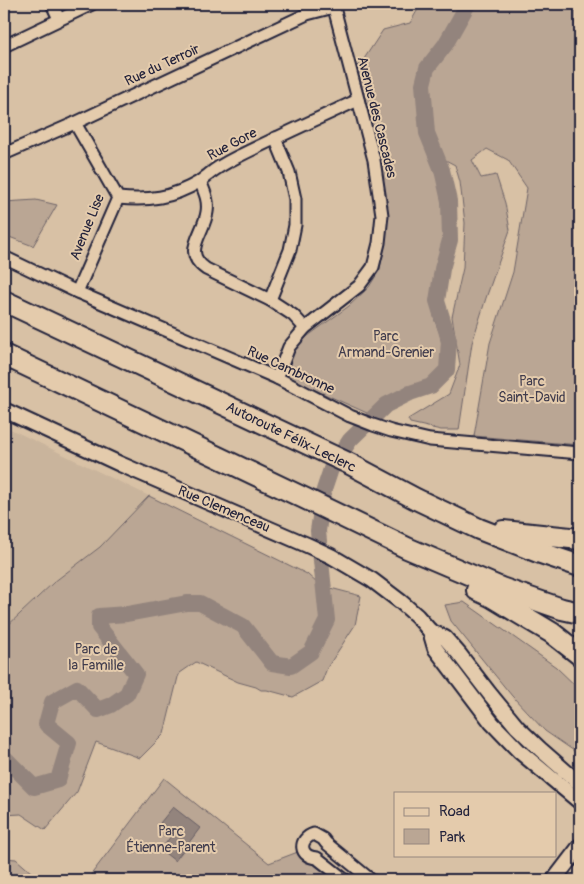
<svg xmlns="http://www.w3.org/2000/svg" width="584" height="884" viewBox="0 0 584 884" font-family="Pangolin,sans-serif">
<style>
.built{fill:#c9b49c}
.green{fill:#baa694;stroke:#6e6468}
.water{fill:#93847d;stroke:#665d63}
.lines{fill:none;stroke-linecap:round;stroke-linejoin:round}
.stream{stroke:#665d63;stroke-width:2.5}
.river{stroke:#93847d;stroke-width:16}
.minor-casing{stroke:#22223b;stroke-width:15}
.tertiary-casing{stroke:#22223b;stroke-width:18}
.motorway-casing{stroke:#22223b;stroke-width:24}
.minor{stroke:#e4cbac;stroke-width:11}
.tertiary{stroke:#e4cbac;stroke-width:14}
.motorway{stroke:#e4cbac;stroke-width:20}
.labels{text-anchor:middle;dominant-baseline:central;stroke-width:4;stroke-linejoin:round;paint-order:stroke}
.street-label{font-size:14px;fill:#22223b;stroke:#e4cbac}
.park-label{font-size:14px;fill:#403c4d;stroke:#e4cbac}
</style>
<rect width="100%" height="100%" fill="#d8c1a5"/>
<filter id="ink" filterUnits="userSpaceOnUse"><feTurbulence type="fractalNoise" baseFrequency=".02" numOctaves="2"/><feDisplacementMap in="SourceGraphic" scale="10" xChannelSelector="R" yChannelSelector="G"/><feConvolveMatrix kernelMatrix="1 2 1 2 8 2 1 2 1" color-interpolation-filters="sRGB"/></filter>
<g filter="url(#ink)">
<!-- built -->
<path class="built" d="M 4,426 L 149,496 L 100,547 L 53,582 L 4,629 Z"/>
<!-- green -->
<g class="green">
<path d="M 421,4 L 580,4 L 580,445 L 474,436 L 490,343 L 513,272 L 527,188 L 508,160 L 487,149 L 472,160 L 481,178 L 496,175 L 505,203 L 510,230 L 486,298 L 472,343 L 459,430 L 441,430 L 410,423 L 408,419 L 449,394 L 460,365 L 452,317 L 463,268 L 465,223 L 460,182 L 455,165 L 436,155 L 432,157 L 441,182 L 447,205 L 445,227 L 440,256 L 435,271 L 431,301 L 435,321 L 440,334 L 443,351 L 443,362 L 438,373 L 420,388 L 389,400 L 367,413 L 284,376 L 297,344 L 349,306 L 369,287 L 380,269 L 385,234 L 350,67 L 360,65 L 383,30 L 410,23 Z"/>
<path d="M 36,200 L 57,205 L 33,246 L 4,235 L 4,202 Z"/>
<path d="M 149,496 L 307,574 L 319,585 L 361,596 L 355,625 L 327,668 L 322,681 L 293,697 L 267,690 L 261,690 L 256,687 L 238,682 L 196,662 L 180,673 L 178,677 L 164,734 L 140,758 L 96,742 L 77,792 L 45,830 L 21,814 L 4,815 L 4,629 L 54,582 L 100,547 Z"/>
<path d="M 464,602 L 556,667 L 580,690 L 580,755 L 545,731 L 512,696 L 451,621 L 445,605 Z"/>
<path d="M 164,778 L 269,863 L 303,850 L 345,880 L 95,880 L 90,876 Z"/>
<path d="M 4,858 L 16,859 L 40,880 L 4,880 Z"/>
</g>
<!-- water -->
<path class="water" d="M 173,807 L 200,828 L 175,861 L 161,850 L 173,833 L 160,823 Z"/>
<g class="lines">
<!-- stream -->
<path class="stream" d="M 4,875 L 11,880"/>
<!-- river -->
<path class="river" d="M 4,757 L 34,787 L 58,780 L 69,743 L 46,724 L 52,702 L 77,688 L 98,710 L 111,705 L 127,694 L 136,674 L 99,627 L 99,616 L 127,614 L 187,603 L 200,603 L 243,626 L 272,663 L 291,666 L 311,652 L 327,620 L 318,531 L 324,490 L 331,469 L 350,440 L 386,405 L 410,393 L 431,386 L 447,370 L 449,340 L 437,301 L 442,269 L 450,240 L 449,201 L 442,170 L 427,133 L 423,84 L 427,68 L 445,45 L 468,4"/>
<!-- minor casing -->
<g class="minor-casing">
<g id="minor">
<path d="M 52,4 L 59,19"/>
<path d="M 4,46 L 92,4"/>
<path d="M 75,123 L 118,198 L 77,292"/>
<path d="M 4,154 L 75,123 L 307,14 L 334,7"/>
<path d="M 200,181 C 204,191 209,200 207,212 C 204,234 181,252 206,269 L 270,300 L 293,315 L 305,328"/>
<path d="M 118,198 C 149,201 172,198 199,182 C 202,180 205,177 208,175 C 216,168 227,162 237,157 C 277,137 317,119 358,100"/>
<path d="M 4,257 L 77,292 L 277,378 L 350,416 L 373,425 L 391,431 L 430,440 L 580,453"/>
<path d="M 270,300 L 290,250 L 295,225 L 295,199 L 289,172 L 275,138"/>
<path d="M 277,378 L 289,347 L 305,328 L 359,286 L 373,267 L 379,243 L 382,215 L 374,160 L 333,4"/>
<path d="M 345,880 L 317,858 C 299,857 298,839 314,834 L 323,839 L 326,843 L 371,880"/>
</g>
</g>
<!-- tertiary casing -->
<g class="tertiary-casing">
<g id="tertiary">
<path d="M 4,410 L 120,464 L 307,545 L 331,556 L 372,580 L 401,602 L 417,616 L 430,631 L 435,648 L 492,723 L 519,751 L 580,802"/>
<path d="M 430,631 L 445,638 L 459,654 L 489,693 L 517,727 L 540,749 L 580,784"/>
<path d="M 554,880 L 580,846"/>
<path d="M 574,880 L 580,872"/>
</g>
</g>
<!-- motorway casing -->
<g class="motorway-casing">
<g id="motorway">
<path d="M 4,301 L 350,464 L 416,499 L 479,529 L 538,552 L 580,566"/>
<path d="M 4,355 L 306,499 L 407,548 L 501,588 L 562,609 L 580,613"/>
<path d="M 503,531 L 580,539"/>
<path d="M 477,590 L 492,597 L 552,633 L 580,655"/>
</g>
</g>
<!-- minor -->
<use href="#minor" class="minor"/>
<!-- tertiary -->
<use href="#tertiary" class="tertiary"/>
<!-- motorway -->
<use href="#motorway" class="motorway"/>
</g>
</g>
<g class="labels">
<!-- street labels -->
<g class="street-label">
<text transform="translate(162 65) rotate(-25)">Rue du Terroir</text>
<text transform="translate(377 117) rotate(76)">Avenue des Cascades</text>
<text transform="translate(232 144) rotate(-28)">Rue Gore</text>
<text transform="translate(87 227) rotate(-68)">Avenue Lise</text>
<text transform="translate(291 370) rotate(25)">Rue Cambronne</text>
<text transform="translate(291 437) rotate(26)">Autoroute Félix-Leclerc</text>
<text transform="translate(224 509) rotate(23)">Rue Clemenceau</text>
</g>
<!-- park labels -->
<g class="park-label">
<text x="386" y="336">Parc<tspan x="386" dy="16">Armand-Grenier</tspan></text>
<text x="532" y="381">Parc<tspan x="532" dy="16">Saint-David</tspan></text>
<text x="96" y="649">Parc de<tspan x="96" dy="16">la Famille</tspan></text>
<text x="171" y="831">Parc<tspan x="171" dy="16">Étienne-Parent</tspan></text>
</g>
</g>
<!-- margin -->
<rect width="584" height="884" fill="none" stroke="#e4cbac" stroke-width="20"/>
<rect x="10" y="10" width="564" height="864" fill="none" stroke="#22223b" stroke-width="2" filter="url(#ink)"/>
<!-- legend -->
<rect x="394" y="792" width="162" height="65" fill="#e4cbac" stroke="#96877f"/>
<rect x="404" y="808" width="25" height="8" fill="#e4cbac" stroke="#96877f"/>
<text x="439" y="816" font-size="15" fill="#22223b">Road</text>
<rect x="404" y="829" width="25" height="15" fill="#baa694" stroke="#96877f"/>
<text x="439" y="842" font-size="15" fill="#22223b">Park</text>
</svg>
